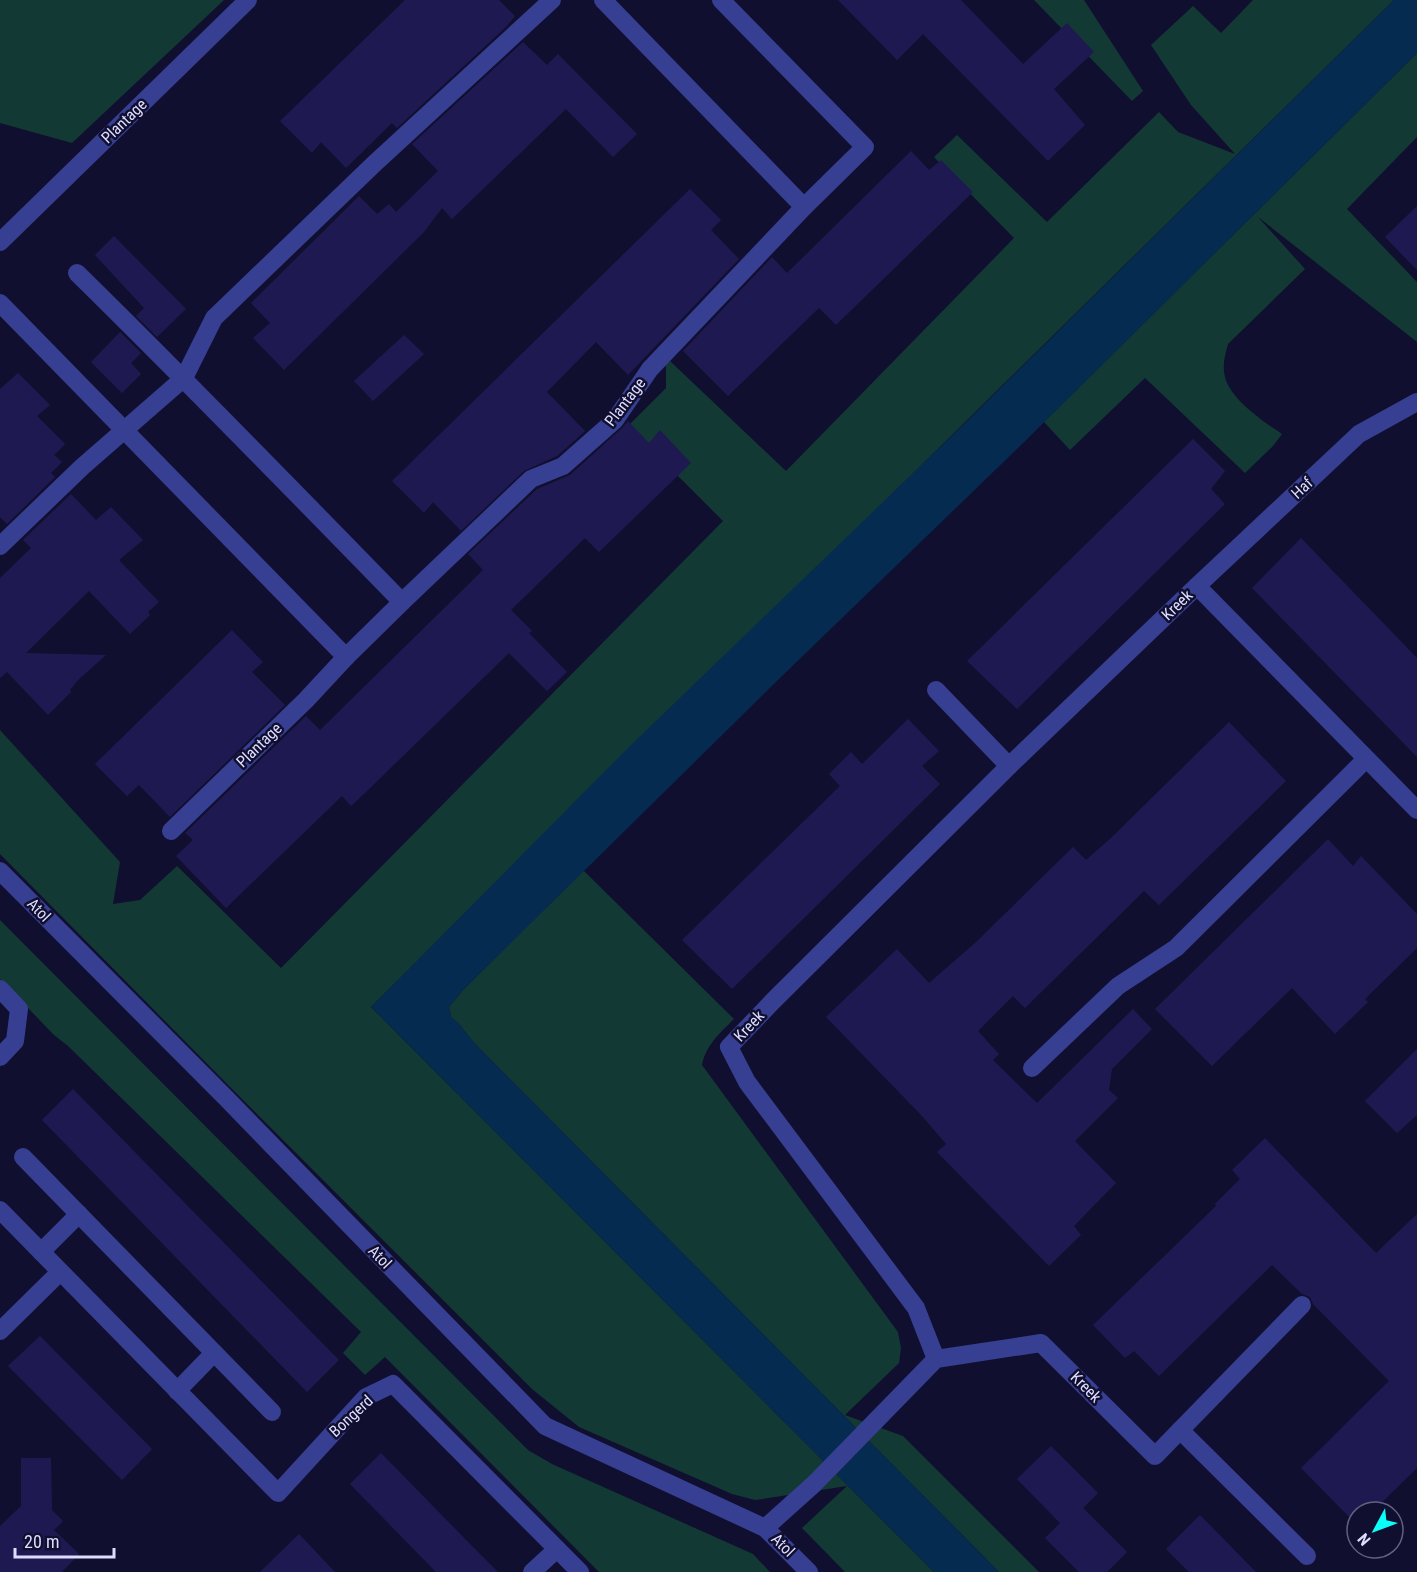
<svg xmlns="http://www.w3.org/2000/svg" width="1417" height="1572" viewBox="0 0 1417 1572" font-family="'Roboto Condensed',sans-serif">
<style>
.green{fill:#123933}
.water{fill:#062b51}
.building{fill:#1e1a51}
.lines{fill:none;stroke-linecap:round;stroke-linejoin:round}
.minor{stroke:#363f92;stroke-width:18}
.labels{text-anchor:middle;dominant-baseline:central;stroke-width:5;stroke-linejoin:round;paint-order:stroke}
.street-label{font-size:16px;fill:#ddf;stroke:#110f2f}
</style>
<rect width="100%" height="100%" fill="#110f2f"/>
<!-- green -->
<g class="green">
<path d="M 0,0 L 224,0 L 72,143 L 0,123 Z"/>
<path d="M 1034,0 L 1084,0 L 1143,91 L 1132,101 Z"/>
<path d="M 1253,0 L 1394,0 L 371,1007 L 934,1572 L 845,1572 L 802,1528 L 847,1486 L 755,1500 L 732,1494 L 579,1427 L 532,1389 L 235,1092 L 0,854 L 0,730 L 120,862 L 113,904 L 140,900 L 177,866 L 281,968 L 723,521 L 628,426 L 666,388 L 666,365 L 670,361 L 786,471 L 1014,238 L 934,157 L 957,135 L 1047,222 L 1159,112 L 1178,132 L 1235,154 L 1191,105 L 1151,45 L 1193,6 L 1221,33 Z"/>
<path d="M 1417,53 L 1417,137 L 1347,209 L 1417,282 L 1417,342 L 1258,217 L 1305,269 L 1228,344 C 1225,355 1222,366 1225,377 C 1230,399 1264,422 1282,434 L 1273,446 L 1245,473 L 1145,378 L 1070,450 L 1044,422 Z"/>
<path d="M 583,870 L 734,1019 C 720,1033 706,1045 702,1065 L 898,1332 L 901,1348 L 899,1363 L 845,1415 L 903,1436 L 1039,1572 L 999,1572 L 474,1043 L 459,1024 L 451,1017 L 449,1007 L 462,991 Z"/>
<path d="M 0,920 L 528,1450 L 552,1464 L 753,1554 L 770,1572 L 599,1572 L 385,1357 L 365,1375 L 343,1353 L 361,1332 L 68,1046 L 54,1035 L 0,979 Z"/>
</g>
<!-- water -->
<path class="water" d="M 1394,0 L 1417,0 L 1417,53 L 1018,448 L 781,677 L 462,991 L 449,1007 L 451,1017 L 459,1024 L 474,1043 L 999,1572 L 934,1572 L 371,1007 L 628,748 L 966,422 Z"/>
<!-- building -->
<g class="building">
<path d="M 405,0 L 499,0 L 515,16 L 507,26 L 397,128 L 392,123 L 346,168 L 321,142 L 312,153 L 280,121 Z"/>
<path d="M 838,0 L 961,0 L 1023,64 L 1067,23 L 1094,52 L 1054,89 L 1085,125 L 1048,161 L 923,34 L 897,60 Z"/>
<path d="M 523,42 L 547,65 L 558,54 L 637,134 L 613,157 L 566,109 L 452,219 L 442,208 L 424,232 L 284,370 L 253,338 L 270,323 L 251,303 L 359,196 L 377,214 L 389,204 L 396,212 L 438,171 L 412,144 Z"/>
<path d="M 911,151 L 929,170 L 941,160 L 973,192 L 836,325 L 819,308 L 728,396 L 683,351 L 772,257 L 787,273 Z"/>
<path d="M 690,189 L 721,220 L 711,230 L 739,259 L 628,375 L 596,342 L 547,392 L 585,431 L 557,456 L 524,471 L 461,531 L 433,502 L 424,513 L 392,481 Z"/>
<path d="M 1417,206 L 1417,270 L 1385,237 Z"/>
<path d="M 114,236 L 186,309 L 157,337 L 136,316 L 144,308 L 95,255 Z"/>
<path d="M 120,332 L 141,353 L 131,363 L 141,374 L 122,393 L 91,362 Z"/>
<path d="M 404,335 L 424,354 L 373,401 L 354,381 Z"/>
<path d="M 18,373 L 50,405 L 37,416 L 65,444 L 54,455 L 62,462 L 51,473 L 55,477 L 7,524 L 0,517 L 0,389 Z"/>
<path d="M 628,421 L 649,443 L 660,430 L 691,463 L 599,552 L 585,538 L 511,610 L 532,631 L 529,633 L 567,672 L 547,691 L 509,653 L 366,792 L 351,806 L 342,796 L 226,908 L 176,856 L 193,840 L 185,833 L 306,716 L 320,730 L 483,570 L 468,554 L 537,489 L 570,475 L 622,428 Z"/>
<path d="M 1193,439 L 1225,471 L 1211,489 L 1225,504 L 1017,709 L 967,661 Z"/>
<path d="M 71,494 L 96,520 L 111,507 L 143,540 L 119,560 L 159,602 L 148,612 L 150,615 L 130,634 L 89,591 L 26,653 L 106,655 L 78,680 L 70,690 L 71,692 L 48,715 L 7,672 L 0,678 L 0,578 L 31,548 L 23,540 Z"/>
<path d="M 1301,538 L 1417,658 L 1417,757 L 1252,588 Z"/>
<path d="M 232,630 L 263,662 L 252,672 L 285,705 L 170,817 L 139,785 L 127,796 L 95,764 Z"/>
<path d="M 908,719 L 939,751 L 922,766 L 940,784 L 732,989 L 682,940 L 840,786 L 829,774 L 851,752 L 862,764 Z"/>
<path d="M 1229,722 L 1286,781 L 1159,905 L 1144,891 L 1025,1008 L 1013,996 L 978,1031 L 999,1054 L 993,1060 L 1037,1103 L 1133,1009 L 1152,1029 L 1112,1069 L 1109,1090 L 1118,1098 L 1075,1141 L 1116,1183 L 1074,1226 L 1081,1235 L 1049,1266 L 937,1152 L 946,1144 L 922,1116 L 826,1017 L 897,949 L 929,983 L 975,943 L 1073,847 L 1086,860 L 1112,837 Z"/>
<path d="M 1328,839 L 1353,866 L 1361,856 L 1417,914 L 1417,948 L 1365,999 L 1368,1002 L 1335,1034 L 1292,988 L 1212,1066 L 1155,1009 Z"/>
<path d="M 1417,1049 L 1417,1115 L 1397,1133 L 1365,1101 Z"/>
<path d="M 73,1089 L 339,1360 L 307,1392 L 42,1120 Z"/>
<path d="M 1265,1138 L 1376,1253 L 1417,1214 L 1417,1468 L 1372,1512 L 1357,1512 L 1357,1525 L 1301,1468 L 1389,1381 L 1313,1304 L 1310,1297 L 1302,1294 L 1272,1265 L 1159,1376 L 1134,1351 L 1125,1358 L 1093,1325 L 1216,1206 L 1215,1204 L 1240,1179 L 1232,1170 Z"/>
<path d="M 40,1336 L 152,1449 L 122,1480 L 8,1366 Z"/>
<path d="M 1051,1446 L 1098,1493 L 1083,1508 L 1127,1552 L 1107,1572 L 1079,1572 L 1045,1538 L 1060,1523 L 1017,1479 Z"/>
<path d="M 381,1453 L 470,1544 L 498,1572 L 436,1572 L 350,1484 Z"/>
<path d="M 21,1458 L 51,1458 L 52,1510 L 63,1521 L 54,1530 L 79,1554 L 62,1572 L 0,1572 L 0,1526 L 21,1506 Z"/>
<path d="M 1200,1515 L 1256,1572 L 1189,1572 L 1166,1549 Z"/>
<path d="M 299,1534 L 335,1572 L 260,1572 Z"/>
</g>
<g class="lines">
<!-- minor -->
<g class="minor">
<path d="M 603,0 L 804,207 L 865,147 L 721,0"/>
<path d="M 0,242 L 248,0"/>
<path d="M 0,303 L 346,657 L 402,602 C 295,492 187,381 77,273"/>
<path d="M 0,546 L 82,467 L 184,378 L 214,318 L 374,164 L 552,0"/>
<path d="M 1197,586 L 1359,434 L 1417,402"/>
<path d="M 402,602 L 531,479 L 563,466 L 615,420 L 650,369 L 804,207"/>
<path d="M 936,690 L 1009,766"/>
<path d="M 171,831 L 306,700 L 346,657"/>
<path d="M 0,871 L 226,1098 L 545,1426 L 765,1528 L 809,1572"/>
<path d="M 0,989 L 19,1009 L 15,1041 L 0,1057"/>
<path d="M 1032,1068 L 1118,986 L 1176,948 L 1366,759"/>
<path d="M 23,1157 L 272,1412"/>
<path d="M 0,1210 L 278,1493 L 366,1397 L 393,1384 L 580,1572"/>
<path d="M 41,1252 L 79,1214"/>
<path d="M 0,1331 L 60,1272"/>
<path d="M 936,1359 L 916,1308 L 747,1082 L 729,1047 L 773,1001 L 1009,766 L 1197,586 L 1417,810"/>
<path d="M 177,1391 L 214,1353"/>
<path d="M 1180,1430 L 1307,1556"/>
<path d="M 765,1528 L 814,1484 L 936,1359 L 1041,1343 L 1155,1456 L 1302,1305"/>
<path d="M 532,1572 L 557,1549"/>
</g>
</g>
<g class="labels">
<!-- street labels -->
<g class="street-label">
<text transform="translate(124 121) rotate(-44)">Plantage</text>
<text transform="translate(625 402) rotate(-53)">Plantage</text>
<text transform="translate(1302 488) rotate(-43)">Haf</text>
<text transform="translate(1177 605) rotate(-44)">Kreek</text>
<text transform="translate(259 745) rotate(-44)">Plantage</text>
<text transform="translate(39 910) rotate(46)">Atol</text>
<text transform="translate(749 1026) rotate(-47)">Kreek</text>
<text transform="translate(380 1257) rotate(46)">Atol</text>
<text transform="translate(1086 1387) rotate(45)">Kreek</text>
<text transform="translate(351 1416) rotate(-43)">Bongerd</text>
<text transform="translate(783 1545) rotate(45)">Atol</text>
</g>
</g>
<!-- north arrow -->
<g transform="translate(1375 1530) rotate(229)"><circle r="28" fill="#110f2f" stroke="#636182" stroke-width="1.5"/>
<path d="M0-4.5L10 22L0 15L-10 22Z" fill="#09fff7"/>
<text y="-9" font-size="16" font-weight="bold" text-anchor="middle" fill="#ddddff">N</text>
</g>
<!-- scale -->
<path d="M15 1548v9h99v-9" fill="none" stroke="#ddddff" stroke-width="3"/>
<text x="24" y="1548" font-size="18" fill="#ddddff" stroke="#110f2f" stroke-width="4.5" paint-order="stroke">20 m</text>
</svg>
